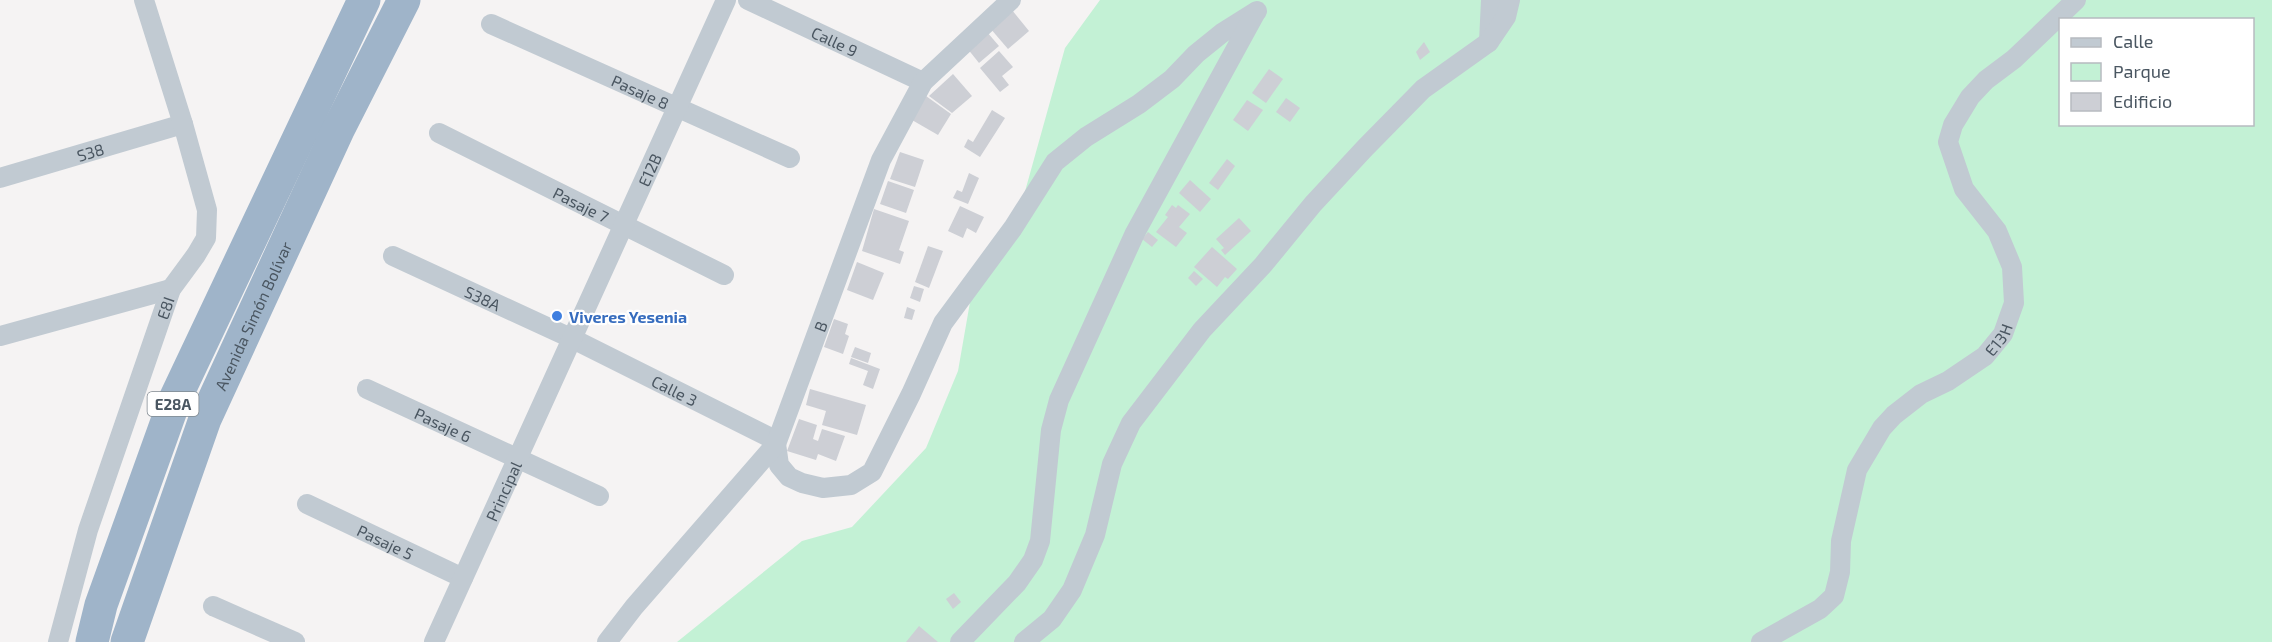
<svg xmlns="http://www.w3.org/2000/svg" width="2272" height="642" viewBox="0 0 2272 642" font-family="'Exo 2',sans-serif">
<style>
.green{fill:#c3f1d5;fill-rule:evenodd}
.building{fill:#cdcfd5}
.lines{fill:none;stroke-linecap:round;stroke-linejoin:round}
.minor{stroke:#c1cad2;stroke-width:20}
.trunk{stroke:#9fb4c9;stroke-width:33}
.shop-dot{fill:#3f7fe0;stroke:#fff;stroke-width:2}
.labels{text-anchor:middle;dominant-baseline:central;stroke-width:4.5;stroke-linejoin:round;paint-order:stroke}
.shield{fill:#fff;stroke:#808990;stroke-width:1.5}
.shield-label{font-size:15px;font-weight:bold;fill:#4a5661}
.street-label{font-size:16px;fill:#4a5661;stroke:#fff}
.shop-label{font-size:16px;font-weight:bold;fill:#366cbe;stroke:#fff;text-anchor:start}
</style>
<rect width="100%" height="100%" fill="#f5f3f3"/>
<!-- green -->
<path class="green" d="M 1100,0 L 2272,0 L 2272,642 L 677,642 L 802,541 L 852,527 L 926,448 L 958,371 L 973,285 L 1024,195 L 1065,48 ZM 2060,20 L 2252,20 L 2252,124 L 2060,124 Z"/>
<!-- building -->
<g class="building">
<path d="M 1012,10 L 1029,31 L 1008,49 L 990,28 Z"/>
<path d="M 987,32 L 999,46 L 979,63 L 967,48 Z"/>
<path d="M 1424,42 L 1430,52 L 1420,60 L 1416,52 Z"/>
<path d="M 999,51 L 1013,67 L 1002,76 L 1009,85 L 1000,92 L 980,68 Z"/>
<path d="M 1269,69 L 1283,79 L 1266,103 L 1252,93 Z"/>
<path d="M 953,74 L 972,96 L 952,113 L 929,96 Z"/>
<path d="M 926,96 L 951,114 L 938,135 L 912,120 Z"/>
<path d="M 1286,98 L 1300,108 L 1290,122 L 1276,112 Z"/>
<path d="M 1247,100 L 1263,110 L 1248,131 L 1233,120 Z"/>
<path d="M 992,110 L 1005,118 L 980,157 L 964,147 L 968,139 L 973,142 Z"/>
<path d="M 900,152 L 924,160 L 915,187 L 890,179 Z"/>
<path d="M 1227,159 L 1235,166 L 1218,190 L 1209,183 Z"/>
<path d="M 969,173 L 979,178 L 968,204 L 953,198 L 957,190 L 962,192 Z"/>
<path d="M 1190,180 L 1211,199 L 1200,212 L 1179,193 Z"/>
<path d="M 888,181 L 914,190 L 906,213 L 880,204 Z"/>
<path d="M 1172,205 L 1176,208 L 1178,205 L 1190,214 L 1179,227 L 1187,233 L 1176,247 L 1156,232 L 1168,217 L 1165,215 Z"/>
<path d="M 960,206 L 984,217 L 976,233 L 967,228 L 963,238 L 948,231 Z"/>
<path d="M 874,209 L 909,221 L 899,250 L 904,252 L 900,264 L 862,251 Z"/>
<path d="M 1239,218 L 1251,231 L 1225,255 L 1221,250 L 1224,248 L 1216,239 Z"/>
<path d="M 1148,232 L 1158,240 L 1152,247 L 1142,239 Z"/>
<path d="M 928,246 L 943,251 L 929,288 L 915,282 Z"/>
<path d="M 1212,247 L 1237,269 L 1228,279 L 1225,277 L 1217,287 L 1194,267 Z"/>
<path d="M 857,262 L 884,273 L 873,300 L 847,290 Z"/>
<path d="M 1194,271 L 1203,279 L 1196,286 L 1188,278 Z"/>
<path d="M 914,286 L 924,289 L 920,302 L 910,298 Z"/>
<path d="M 907,307 L 915,310 L 912,320 L 904,318 Z"/>
<path d="M 834,319 L 848,324 L 845,334 L 849,336 L 843,354 L 824,347 Z"/>
<path d="M 855,347 L 871,353 L 868,363 L 851,357 Z"/>
<path d="M 851,358 L 880,369 L 873,389 L 863,385 L 868,371 L 849,364 Z"/>
<path d="M 810,389 L 866,405 L 857,435 L 822,425 L 826,411 L 806,405 Z"/>
<path d="M 799,419 L 817,425 L 813,439 L 818,441 L 822,429 L 845,436 L 836,461 L 818,454 L 816,460 L 787,451 Z"/>
<path d="M 954,593 L 961,602 L 953,609 L 946,599 Z"/>
<path d="M 919,626 L 938,642 L 906,642 Z"/>
</g>
<g class="lines">
<!-- minor -->
<g class="minor">
<path id="s1" d="M 748,0 L 923,82"/>
<path id="s2" d="M 491,24 L 790,158"/>
<path d="M 1489,42 L 1491,0"/>
<path id="s3" d="M 439,133 L 724,275"/>
<path id="s4" d="M 0,178 L 183,124"/>
<path id="s5" d="M 393,256 L 573,339 L 767,436 L 776,444"/>
<path d="M 0,336 L 171,289"/>
<path id="s6" d="M 367,389 L 599,496"/>
<path d="M 776,444 L 779,465 L 789,477 L 802,483 L 823,488 L 851,485 L 872,472 L 911,394 L 943,323 L 1013,228 L 1055,162 L 1086,137 L 1139,104 L 1172,79 L 1196,54 L 1222,33 L 1257,11"/>
<path id="s7" d="M 307,504 L 463,578"/>
<path d="M 213,606 L 295,642"/>
<path id="s8" d="M 58,642 L 88,530 L 171,289 L 196,255 L 206,238 L 207,210 L 183,124 L 144,0"/>
<path id="s9" d="M 434,642 L 726,0"/>
<path id="s10" d="M 607,642 L 634,607 L 776,444 L 881,160 L 923,82 L 1011,0"/>
<path d="M 960,642 L 1017,583 L 1033,560 L 1040,541 L 1051,430 L 1059,400 L 1135,233 L 1256,12"/>
<path d="M 1024,642 L 1052,619 L 1072,590 L 1095,535 L 1112,464 L 1131,423 L 1202,330 L 1263,265 L 1313,204 L 1365,148 L 1423,89 L 1489,42 L 1506,17 L 1510,0"/>
<path id="s11" d="M 1761,642 L 1820,609 L 1834,596 L 1840,572 L 1841,541 L 1857,470 L 1882,428 L 1894,415 L 1921,394 L 1948,381 L 1985,356 L 2003,334 L 2014,303 L 2012,267 L 1997,231 L 1964,189 L 1948,142 L 1953,125 L 1970,97 L 1986,80 L 2014,59 L 2076,0"/>
</g>
<!-- trunk -->
<g class="trunk">
<path d="M 92,642 L 101,605 L 175,399 L 364,0"/>
<path id="s12" d="M 127,642 L 205,419 L 338,130 L 404,0"/>
</g>
</g>
<!-- markers -->
<circle class="shop-dot" cx="557" cy="316" r="6"/>
<g class="labels">
<!-- shield labels -->
<rect class="shield" x="147.5" y="392" width="51" height="24" rx="4.5"/>
<g class="shield-label">
<text x="173" y="404">E28A</text>
</g>
<!-- street labels -->
<g class="street-label">
<text stroke="none"><textPath href="#s1" startOffset="96">Calle 9</textPath></text>
<text stroke="none"><textPath href="#s2" startOffset="164">Pasaje 8</textPath></text>
<text stroke="none"><textPath href="#s4" startOffset="94">S38</textPath></text>
<text stroke="none"><textPath href="#s9" startOffset="519">E12B</textPath></text>
<text stroke="none"><textPath href="#s3" startOffset="159">Pasaje 7</textPath></text>
<text stroke="none"><textPath href="#s5" startOffset="99">S38A</textPath></text>
<text stroke="none"><textPath href="#s8" startOffset="351">E8I</textPath></text>
<text stroke="none"><textPath href="#s12" startOffset="350">Avenida Simón Bolívar</textPath></text>
<text stroke="none"><textPath href="#s10" startOffset="386">B</textPath></text>
<text stroke="none"><textPath href="#s11" startOffset="412">E13H</textPath></text>
<text stroke="none"><textPath href="#s5" startOffset="312">Calle 3</textPath></text>
<text stroke="none"><textPath href="#s6" startOffset="84">Pasaje 6</textPath></text>
<text stroke="none"><textPath href="#s9" startOffset="166">Principal</textPath></text>
<text stroke="none"><textPath href="#s7" startOffset="87">Pasaje 5</textPath></text>
</g>
<!-- shop labels -->
<g class="shop-label">
<text x="569" y="316">Viveres Yesenia</text>
</g>
</g>
<!-- legend -->
<rect x="2059" y="18" width="195" height="108" fill="#ffffff" stroke="#b7bbc0" stroke-width="1.5"/>
<rect x="2071" y="38" width="30" height="9" fill="#c1cad2" stroke="#b7bbc0" stroke-width="1.5"/>
<text x="2113" y="48" font-size="18" fill="#4a5661">Calle</text>
<rect x="2071" y="63" width="30" height="18" fill="#c3f1d5" stroke="#b7bbc0" stroke-width="1.5"/>
<text x="2113" y="78" font-size="18" fill="#4a5661">Parque</text>
<rect x="2071" y="93" width="30" height="18" fill="#cdcfd5" stroke="#b7bbc0" stroke-width="1.5"/>
<text x="2113" y="108" font-size="18" fill="#4a5661">Edificio</text>
</svg>
